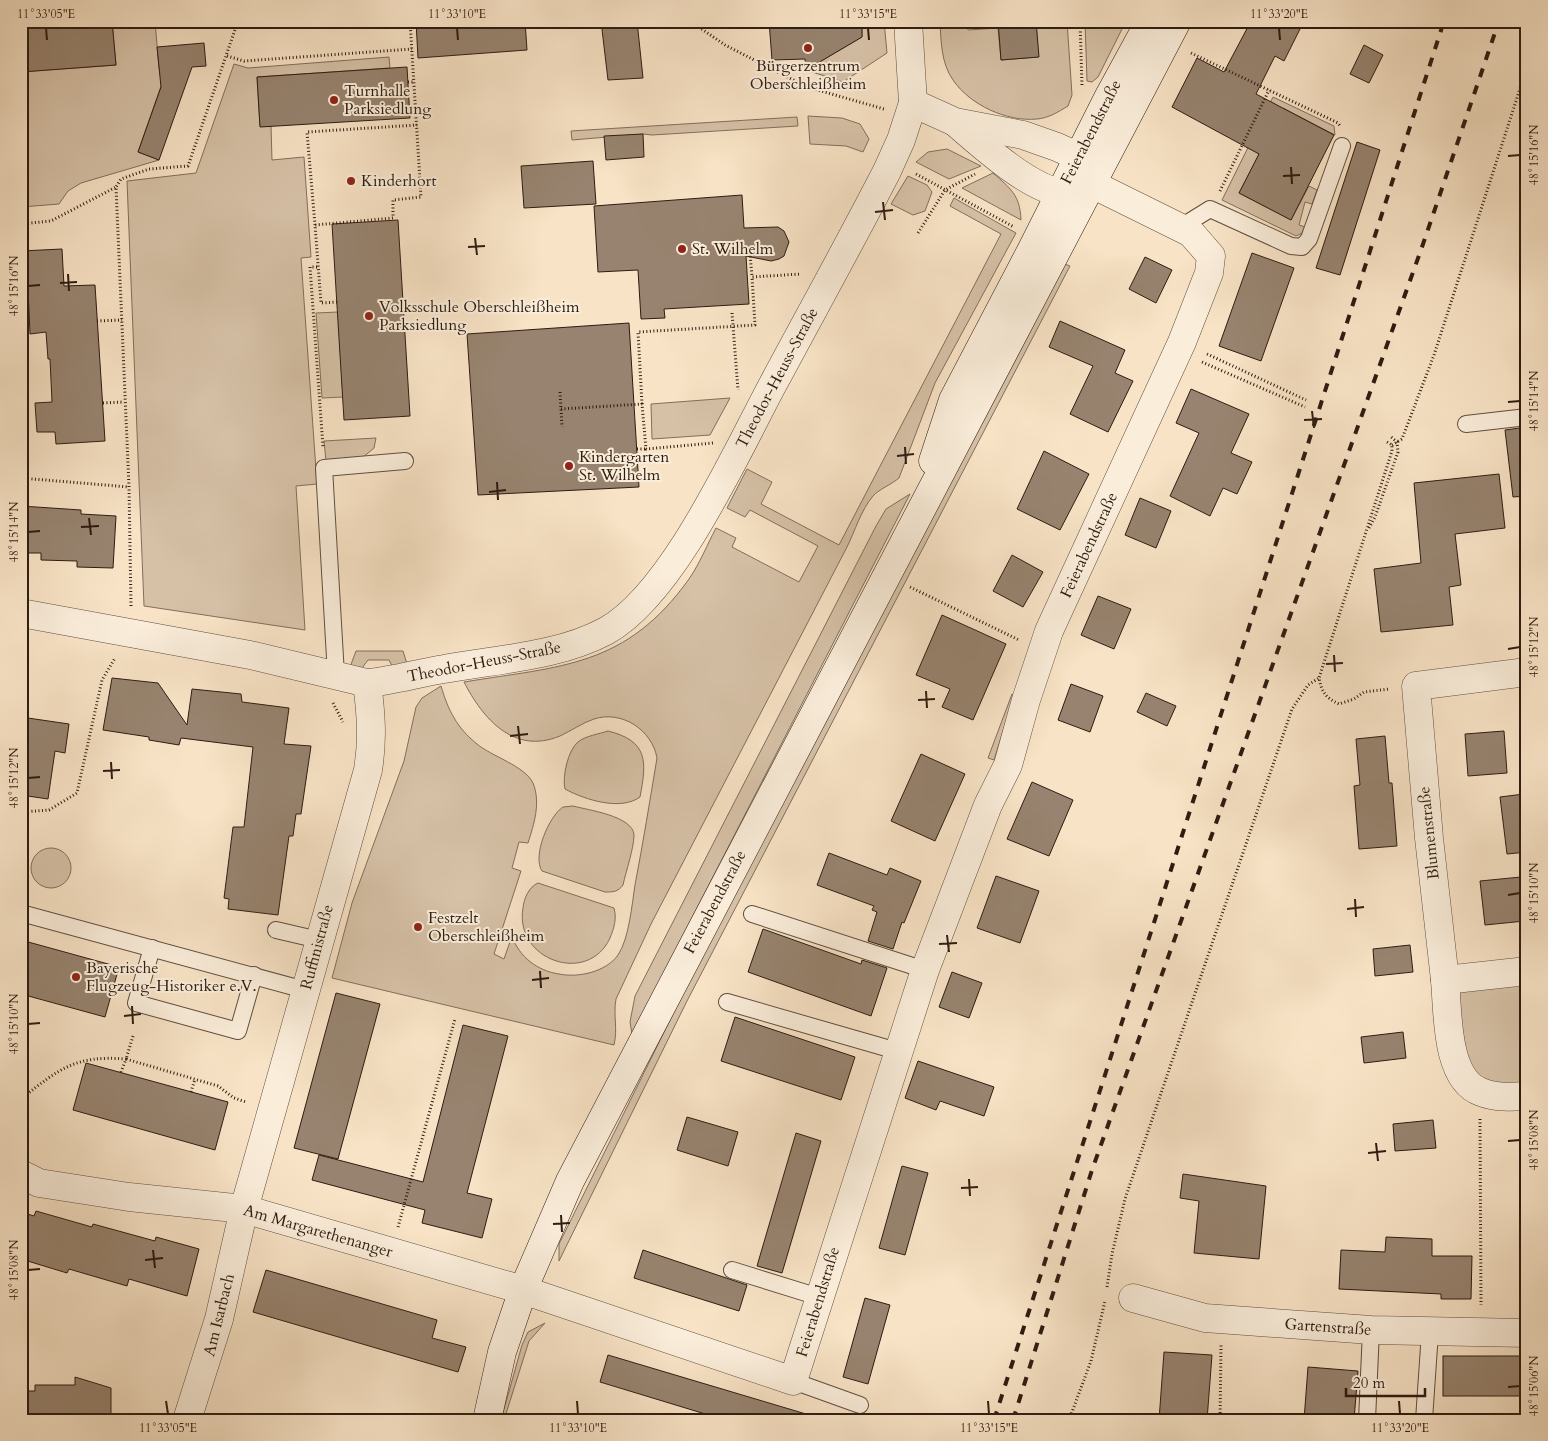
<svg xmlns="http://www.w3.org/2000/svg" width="1548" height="1441" viewBox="0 0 1548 1441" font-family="Cardo,serif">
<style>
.green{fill:#d6c1a7;stroke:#826e5c}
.building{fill:#97836f;stroke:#2e1c11}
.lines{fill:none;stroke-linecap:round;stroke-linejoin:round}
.service-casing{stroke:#604e3e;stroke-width:18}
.minor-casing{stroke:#604e3e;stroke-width:29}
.secondary-casing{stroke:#2e1c11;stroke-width:29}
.path{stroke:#2e1c11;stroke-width:3;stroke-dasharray:1 2.5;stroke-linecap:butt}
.service{stroke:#faedda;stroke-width:16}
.minor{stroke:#faedda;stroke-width:28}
.secondary{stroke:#faedda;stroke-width:28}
.rail{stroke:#2e1c11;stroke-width:4;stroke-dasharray:9 9;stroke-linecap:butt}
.ticks{fill:none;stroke:#2e1c11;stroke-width:2}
.poi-dot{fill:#8f2418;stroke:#faedda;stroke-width:2}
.labels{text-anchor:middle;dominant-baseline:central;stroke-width:4;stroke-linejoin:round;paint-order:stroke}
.poi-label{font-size:16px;fill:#2e1c11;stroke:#faedda;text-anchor:start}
.street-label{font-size:16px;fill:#2e1c11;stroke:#faedda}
.neatline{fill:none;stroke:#2e1c11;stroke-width:2}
.ticks-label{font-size:12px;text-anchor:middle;fill:#2e1c11}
</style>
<rect width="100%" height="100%" fill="#f8e3c6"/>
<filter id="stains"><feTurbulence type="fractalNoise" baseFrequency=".004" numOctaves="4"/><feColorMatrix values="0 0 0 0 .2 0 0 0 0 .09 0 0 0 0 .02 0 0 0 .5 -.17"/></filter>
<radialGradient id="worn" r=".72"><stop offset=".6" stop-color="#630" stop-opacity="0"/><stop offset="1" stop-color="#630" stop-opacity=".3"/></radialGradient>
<!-- green -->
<g class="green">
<path d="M 112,21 L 155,21 L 159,69 L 167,69 L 138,152 L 159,160 L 81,183 L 68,191 L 59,204 L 21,207 L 21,72 L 116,65 Z"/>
<path d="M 862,21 L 884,21 L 887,53 L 843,82 L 806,70 L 862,37 Z"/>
<path d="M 940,21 L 967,21 L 968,30 L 998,28 L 1001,60 L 1038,57 L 1036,21 L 1067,21 L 1072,95 L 1068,106 C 1058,112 1049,118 1037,119 C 1007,122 970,105 953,80 C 941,63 941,41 940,21 Z"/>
<path d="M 1085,21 L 1126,21 L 1098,77 L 1092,82 L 1087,81 Z"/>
<path d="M 389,57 L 390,68 L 257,77 L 260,126 L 271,126 L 272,160 L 304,157 L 311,257 L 301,258 L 317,484 L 296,486 L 305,630 L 144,606 L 127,181 L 196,173 L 234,64 L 248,68 Z"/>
<path d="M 1273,97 L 1334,126 L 1335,135 L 1283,108 L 1239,193 L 1291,220 L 1309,186 L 1317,190 L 1312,204 L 1305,202 L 1299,225 L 1305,227 L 1302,233 L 1296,236 L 1222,200 Z"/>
<path d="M 808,116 L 842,118 L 860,124 L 869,139 L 863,152 L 846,146 L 810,144 Z"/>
<path d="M 797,117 L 798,126 L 652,135 L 643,134 L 572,140 L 571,131 Z"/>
<path d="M 947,149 L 981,166 L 949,179 L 916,162 L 928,152 Z"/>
<path d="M 993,173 C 1011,189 1020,195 1021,220 L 962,188 Z"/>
<path d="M 908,176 L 927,185 L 932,192 L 925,211 L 913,215 L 891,204 Z"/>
<path d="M 954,198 L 1016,233 L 935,383 L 899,478 C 892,484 878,490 873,496 C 861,510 855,531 847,547 L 651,924 L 616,999 C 613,1015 618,1029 614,1045 L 332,978 L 352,903 L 404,761 L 416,707 L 422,698 L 441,686 C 448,710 457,728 477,744 C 491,756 525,766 533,783 C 541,803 534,824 528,843 L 519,842 L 512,868 L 521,871 L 494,954 L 504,959 L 512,936 C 519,957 538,971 559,974 C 578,978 606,972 618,955 C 629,939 632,904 635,885 C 643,843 650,800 657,758 C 652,730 622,710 594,719 C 582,723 571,731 560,736 C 514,755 483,719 464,682 C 562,666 626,667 689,579 C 700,563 707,545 716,528 L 736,538 L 732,547 L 799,582 L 818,546 L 750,510 L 745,517 L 727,508 L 747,469 L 772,482 L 761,504 L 839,545 L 1001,234 L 950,206 Z"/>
<path d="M 1062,263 L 1070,266 L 687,1001 L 559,1261 L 559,1244 L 689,982 Z"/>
<path d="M 338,312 L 343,397 L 322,398 L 316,313 Z"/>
<path d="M 730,398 L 710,435 L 652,439 L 651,404 Z"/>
<path d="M 376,438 L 374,448 L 361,459 L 326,461 L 324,441 Z"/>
<path d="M 910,494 L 632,1034 L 630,1022 L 635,996 L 876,526 L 886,509 Z"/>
<path d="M 356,651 L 403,651 L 407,664 L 392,666 L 389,660 L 368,660 L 362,668 L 350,667 Z"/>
<path d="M 1012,694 L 1014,695 L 994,760 L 988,758 Z"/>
<path d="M 608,731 C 648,741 647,761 640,797 C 621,811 585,800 565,789 C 562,777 568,750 578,742 C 585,736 599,734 608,731 Z"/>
<path d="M 573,806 C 588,810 633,816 634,835 C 634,848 626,871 623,885 C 618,892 613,892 605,892 L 542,871 C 532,856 549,816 563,807 Z"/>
<circle cx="51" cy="868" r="20"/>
<path d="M 538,883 L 614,908 C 617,919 614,928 610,938 C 588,986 514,960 523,908 C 524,898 529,887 538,883 Z"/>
<path d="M 1527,982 L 1527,1085 L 1493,1087 L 1469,1070 L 1457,997 L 1460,991 Z"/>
<path d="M 545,1323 L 529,1341 L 504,1420 L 501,1420 L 522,1345 L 528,1332 Z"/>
</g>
<!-- building -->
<g class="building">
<path d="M 21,21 L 112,21 L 116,65 L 21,72 Z"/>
<path d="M 416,21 L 525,21 L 527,50 L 418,58 Z"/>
<path d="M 601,21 L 637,21 L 643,78 L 608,80 Z"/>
<path d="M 769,21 L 862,21 L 862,37 L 806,70 L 805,59 L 772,60 Z"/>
<path d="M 998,21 L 1036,21 L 1039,57 L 1001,60 Z"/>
<path d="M 1251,21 L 1304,21 L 1284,61 L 1275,56 L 1256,94 L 1334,135 L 1291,220 L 1239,193 L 1259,154 L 1172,107 L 1197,58 L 1224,72 Z"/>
<path d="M 204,43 L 206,66 L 192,67 L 159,160 L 138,152 L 161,87 L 157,47 Z"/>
<path d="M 1364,45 L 1383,55 L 1369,83 L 1350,74 Z"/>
<path d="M 407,67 L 410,118 L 260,127 L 257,77 Z"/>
<path d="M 643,134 L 644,157 L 606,160 L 604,136 Z"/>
<path d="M 1357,142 L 1380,150 L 1340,275 L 1316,268 Z"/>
<path d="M 593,161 L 596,204 L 524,208 L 521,166 Z"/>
<path d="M 742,195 L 744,228 L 778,227 L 784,231 L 789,242 L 784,256 L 779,259 L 771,261 L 746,256 L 749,304 L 664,309 L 665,318 L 641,319 L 638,270 L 598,272 L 594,206 Z"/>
<path d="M 398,220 L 410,416 L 344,420 L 332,224 Z"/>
<path d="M 62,249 L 64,286 L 95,285 L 105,441 L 56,444 L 55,432 L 37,432 L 35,403 L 52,402 L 50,359 L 48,359 L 46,332 L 30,334 L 28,289 L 21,290 L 21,251 Z"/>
<path d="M 1252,253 L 1294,268 L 1261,361 L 1219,346 Z"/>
<path d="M 1145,257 L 1172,270 L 1156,303 L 1129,289 Z"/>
<path d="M 1060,321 L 1125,350 L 1115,373 L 1133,381 L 1108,432 L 1070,414 L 1093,366 L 1049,347 Z"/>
<path d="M 629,323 L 639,487 L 478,495 L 467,334 Z"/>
<path d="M 1191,389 L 1249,414 L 1231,453 L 1252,462 L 1237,494 L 1223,488 L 1210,516 L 1170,496 L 1199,433 L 1176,423 Z"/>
<path d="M 1527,427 L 1527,496 L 1513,497 L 1505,430 Z"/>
<path d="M 1044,451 L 1089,474 L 1060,530 L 1017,509 Z"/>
<path d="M 1499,474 L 1505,528 L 1455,534 L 1461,585 L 1449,587 L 1453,625 L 1381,632 L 1374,569 L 1421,563 L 1414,483 Z"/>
<path d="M 1140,498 L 1171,511 L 1156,548 L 1125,535 Z"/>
<path d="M 21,506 L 81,510 L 81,514 L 116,516 L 113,568 L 77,567 L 77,561 L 41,560 L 41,553 L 21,553 Z"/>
<path d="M 1012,555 L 1043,572 L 1023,607 L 993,591 Z"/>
<path d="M 1098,596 L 1131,609 L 1114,649 L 1081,635 Z"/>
<path d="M 942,615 L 1006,644 L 973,720 L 942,707 L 950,689 L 916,675 Z"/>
<path d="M 112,678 L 158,683 L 187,725 L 192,689 L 241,694 L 242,702 L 289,708 L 284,744 L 311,746 L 301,814 L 296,814 L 293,836 L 289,836 L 278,915 L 228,909 L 229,899 L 224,898 L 233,827 L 244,827 L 253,747 L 181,738 L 179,745 L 149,740 L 149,737 L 103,730 Z"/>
<path d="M 1071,684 L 1103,696 L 1090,732 L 1058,720 Z"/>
<path d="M 1146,693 L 1176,706 L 1167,726 L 1137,712 Z"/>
<path d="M 21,717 L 69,724 L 65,753 L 55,751 L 48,799 L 21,795 Z"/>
<path d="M 1504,731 L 1507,773 L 1468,776 L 1465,734 Z"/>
<path d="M 1385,736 L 1389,783 L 1392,783 L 1397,846 L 1359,849 L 1354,786 L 1360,785 L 1356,739 Z"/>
<path d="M 921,754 L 965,774 L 935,841 L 891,821 Z"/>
<path d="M 1032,782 L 1073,800 L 1049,856 L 1007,839 Z"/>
<path d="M 1524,794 L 1527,852 L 1507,854 L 1500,797 Z"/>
<path d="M 829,853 L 887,875 L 890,868 L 921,881 L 904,923 L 902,922 L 893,949 L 868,941 L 877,912 L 872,910 L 874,906 L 817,885 Z"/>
<path d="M 996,876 L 1039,891 L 1020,943 L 977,928 Z"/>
<path d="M 1521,877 L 1525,921 L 1485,925 L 1480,881 Z"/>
<path d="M 763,929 L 861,964 L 862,960 L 887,968 L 871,1016 L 748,972 Z"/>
<path d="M 21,940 L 119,967 L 105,1017 L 21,994 Z"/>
<path d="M 1410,945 L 1413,972 L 1375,976 L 1373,949 Z"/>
<path d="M 952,972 L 982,983 L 969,1018 L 939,1007 Z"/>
<path d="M 336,993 L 380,1004 L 338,1159 L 294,1148 Z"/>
<path d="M 735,1017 L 855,1057 L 841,1100 L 721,1061 Z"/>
<path d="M 463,1025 L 508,1036 L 467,1193 L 492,1199 L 482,1238 L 422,1223 L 425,1210 L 312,1180 L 319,1155 L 423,1182 Z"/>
<path d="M 1403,1032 L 1406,1058 L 1364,1063 L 1361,1037 Z"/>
<path d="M 918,1061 L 994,1087 L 984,1116 L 940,1101 L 936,1110 L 905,1098 Z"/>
<path d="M 86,1063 L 228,1102 L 215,1150 L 73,1110 Z"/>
<path d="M 687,1117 L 738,1132 L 728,1166 L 677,1150 Z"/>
<path d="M 1433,1120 L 1436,1148 L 1395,1151 L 1393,1124 Z"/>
<path d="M 796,1133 L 821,1141 L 782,1273 L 757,1266 Z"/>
<path d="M 902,1166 L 928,1173 L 905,1255 L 879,1248 Z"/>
<path d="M 1183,1174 L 1266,1186 L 1259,1259 L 1194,1253 L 1199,1201 L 1180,1198 Z"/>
<path d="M 36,1211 L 92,1227 L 93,1224 L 155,1241 L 156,1237 L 199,1249 L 187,1296 L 129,1279 L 127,1286 L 69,1269 L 67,1273 L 21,1259 L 21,1212 L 34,1216 Z"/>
<path d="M 1386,1237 L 1432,1239 L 1432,1256 L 1472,1256 L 1471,1299 L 1441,1299 L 1441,1294 L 1339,1289 L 1341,1250 L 1385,1252 Z"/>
<path d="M 643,1250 L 747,1285 L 739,1311 L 634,1278 Z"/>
<path d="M 266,1270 L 437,1320 L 432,1338 L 466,1347 L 458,1372 L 253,1312 Z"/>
<path d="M 865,1298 L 890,1305 L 868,1384 L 843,1377 Z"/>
<path d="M 1164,1352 L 1212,1355 L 1207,1420 L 1159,1420 Z"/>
<path d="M 608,1355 L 806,1414 L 806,1420 L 725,1420 L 600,1382 Z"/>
<rect x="1443" y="1356" width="84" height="40"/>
<path d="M 1308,1367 L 1358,1371 L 1354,1420 L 1304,1420 Z"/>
<path d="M 75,1377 L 111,1388 L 111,1420 L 21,1420 L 21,1391 L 35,1391 L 35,1385 L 75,1385 Z"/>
</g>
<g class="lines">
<!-- service casing -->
<g class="service-casing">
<g id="service">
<path d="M 1181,227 L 1210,209 L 1291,246 L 1302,247 L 1309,239 L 1342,146"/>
<path d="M 1466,424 L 1527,417"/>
<path d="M 336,675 L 324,468 L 405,461"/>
<path d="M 21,913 L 305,990"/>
<path d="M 752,914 L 925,970"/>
<path d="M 276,930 L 319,940"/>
<path d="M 152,948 L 136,1003 L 238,1031 L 254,975"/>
<path d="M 727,1002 L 897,1051"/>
<path d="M 732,1270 L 819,1297"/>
<path d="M 793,1381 L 860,1405"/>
<path d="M 1367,1420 L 1371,1330"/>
<path d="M 1424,1420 L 1430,1332"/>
</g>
</g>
<!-- minor casing -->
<g class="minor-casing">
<g id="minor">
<path d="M 913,103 L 955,122 L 1023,135 L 1057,147 L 1079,157 L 1089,178"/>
<path d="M 956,123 C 979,143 1030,189 1060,192 C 1067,192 1076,188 1083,186"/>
<path d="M 21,613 L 250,655 L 367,683 C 393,681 418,673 444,669 C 498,659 557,657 606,631 C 673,594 736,453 773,384 C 811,313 850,243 887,171 L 901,140 L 913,103 L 908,21"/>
<path d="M 1527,672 L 1416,686 L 1429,838 L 1445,980 L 1527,971"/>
<path d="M 1445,980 C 1448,1011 1445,1079 1481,1092 C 1496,1098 1511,1097 1527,1096"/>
<path d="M 21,1174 L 39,1183 L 129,1197 L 244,1209 L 523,1290 L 793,1381 L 925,970 L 988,805 L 1008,765 L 1026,700 L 1049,631 L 1182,342 L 1209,273 L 1211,256 L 1191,233 L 1092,184"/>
<path d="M 1133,1298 L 1205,1318 L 1371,1330 L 1527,1333"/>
<path d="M 187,1420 L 219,1319 L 244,1209 L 368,770 C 373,739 371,713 367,683"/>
</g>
</g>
<!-- secondary casing -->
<g class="secondary-casing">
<g id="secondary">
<path d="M 933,461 L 953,400 L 1032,249 L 1108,98 L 1150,21"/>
<path d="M 487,1420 L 502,1352 L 523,1290 L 570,1181 L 1177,21"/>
</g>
</g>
<!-- path -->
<g class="path">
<path d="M 690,21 L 725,45 L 807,87 L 884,109"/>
<path d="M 1080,21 L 1082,86"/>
<path d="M 1191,53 L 1338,123 L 1340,126"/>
<path d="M 227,56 L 244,61 L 412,49"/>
<path d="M 408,82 L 414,82"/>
<path d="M 916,174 L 1014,227"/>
<path d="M 1220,191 L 1269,90"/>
<path d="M 21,224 L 51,221 L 116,187"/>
<path d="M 315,225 L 307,132 L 417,125"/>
<path d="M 918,233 L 945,190 L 975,174"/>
<path d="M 750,253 L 752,277"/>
<path d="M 317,267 L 310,267 L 323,447"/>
<path d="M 337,302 L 321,303 L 315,225 L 393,218 L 393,200 L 421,197 L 410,21"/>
<path d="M 732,313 L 738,390"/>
<path d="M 97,321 L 122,320"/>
<path d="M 1207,354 L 1306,400"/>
<path d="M 1202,362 L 1305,407"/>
<path d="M 560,392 L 562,427"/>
<path d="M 103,403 L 124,402"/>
<path d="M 642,404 L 638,332 L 755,325 L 752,277 L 801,274"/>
<path d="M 561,409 L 642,404 L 646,449 L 713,443"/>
<path d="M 1387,442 L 1392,445 L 1392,451 L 1319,678 C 1322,693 1326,698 1339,704 L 1354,699 L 1364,692 L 1389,689"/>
<path d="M 1392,445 L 1402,439 L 1434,355 L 1527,67"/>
<path d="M 637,449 L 646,449"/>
<path d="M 21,478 L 129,487"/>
<path d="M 1369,528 L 1375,517 L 1398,452 L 1397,442 L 1390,436"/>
<path d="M 910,587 L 1019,640"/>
<path d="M 131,606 L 129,487 L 116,187 L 121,179 L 149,169 L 188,166 L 238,21"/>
<path d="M 333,703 L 343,722"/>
<path d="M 21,812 L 49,810 L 77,793 L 102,680 L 115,658"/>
<path d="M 133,1036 L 126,1059 L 218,1086 L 234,1098 L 246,1102"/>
<path d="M 191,1092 L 195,1079"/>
<path d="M 21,1099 C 59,1069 75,1055 126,1059 L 121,1072"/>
<path d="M 1480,1119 L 1481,1305"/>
<path d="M 398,1227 L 455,1019"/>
<path d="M 1107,1287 L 1112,1254 L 1125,1199 L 1292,709 L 1308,685 L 1319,678"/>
<path d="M 1069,1420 L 1091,1361 L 1105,1301"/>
<path d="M 1220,1420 L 1221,1345"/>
</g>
<!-- service -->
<use href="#service" class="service"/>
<!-- minor -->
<use href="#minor" class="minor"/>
<!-- secondary -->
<use href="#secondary" class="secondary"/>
<!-- rail -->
<g class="rail">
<path d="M 994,1420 L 1444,21"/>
<path d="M 1013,1420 L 1092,1170 L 1422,247 L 1499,21"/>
</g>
</g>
<!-- ticks -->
<path class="ticks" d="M 46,28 L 47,40M 457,28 L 458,40M 868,28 L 869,40M 1279,28 L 1280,40M 1508,156 L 1520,155M 1291,167 L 1292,184M 1283,176 L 1300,175M 883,202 L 885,220M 875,212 L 893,210M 475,238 L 477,255M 468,247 L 485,246M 68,274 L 69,291M 60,283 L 77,282M 28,286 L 40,285M 1508,402 L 1520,401M 1312,411 L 1314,428M 1304,420 L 1322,419M 905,447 L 906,464M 897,456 L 914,454M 497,482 L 498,500M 489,492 L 506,490M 89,518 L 91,535M 81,527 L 99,526M 28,532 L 40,531M 1508,649 L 1520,647M 1334,655 L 1335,672M 1326,664 L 1343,663M 926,691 L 927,708M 918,700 L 935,699M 518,726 L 520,744M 510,736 L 528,734M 111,762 L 112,779M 103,771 L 120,770M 28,778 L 40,777M 1508,895 L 1520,893M 1355,899 L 1356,917M 1347,909 L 1364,907M 947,935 L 949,952M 939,944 L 957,943M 540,971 L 541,988M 532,980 L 549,978M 132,1006 L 133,1024M 124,1016 L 141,1014M 28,1024 L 40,1023M 1508,1141 L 1520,1140M 1376,1143 L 1378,1161M 1368,1153 L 1386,1151M 969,1179 L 970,1196M 961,1188 L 978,1187M 561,1215 L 562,1232M 553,1224 L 570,1223M 153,1250 L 155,1268M 145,1260 L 163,1258M 28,1270 L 40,1269M 1508,1387 L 1520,1386M 166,1401 L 168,1414M 577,1401 L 578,1414M 988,1401 L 989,1414M 1399,1401 L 1400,1414"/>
<!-- markers -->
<g class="poi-dot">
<circle cx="808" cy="48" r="5"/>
<circle cx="334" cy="100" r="5"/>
<circle cx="351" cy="181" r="5"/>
<circle cx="682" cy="249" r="5"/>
<circle cx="369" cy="316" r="5"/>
<circle cx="569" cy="466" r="5"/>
<circle cx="418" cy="927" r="5"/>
<circle cx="76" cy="977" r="5"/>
</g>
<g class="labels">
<!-- poi labels -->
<g class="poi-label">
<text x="808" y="66" text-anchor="middle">Bürgerzentrum<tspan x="808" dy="18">Oberschleißheim</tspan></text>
<text x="344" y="91">Turnhalle<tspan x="344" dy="18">Parksiedlung</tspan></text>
<text x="361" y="181">Kinderhort</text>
<text x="692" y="249">St. Wilhelm</text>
<text x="379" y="307">Volksschule Oberschleißheim<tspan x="379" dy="18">Parksiedlung</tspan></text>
<text x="579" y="457">Kindergarten<tspan x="579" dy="18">St. Wilhelm</tspan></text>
<text x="428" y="918">Festzelt<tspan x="428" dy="18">Oberschleißheim</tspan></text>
<text x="86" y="968">Bayerische<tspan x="86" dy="18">Flugzeug-Historiker e.V.</tspan></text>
</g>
<!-- street labels -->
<g class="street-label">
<text transform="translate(1091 132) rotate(-63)">Feierabendstraße</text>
<text transform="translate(777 378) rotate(-62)">Theodor-Heuss-Straße</text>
<text transform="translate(1089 545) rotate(-65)">Feierabendstraße</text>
<text transform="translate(484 662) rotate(-11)">Theodor-Heuss-Straße</text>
<text transform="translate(1429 833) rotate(-96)">Blumenstraße</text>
<text transform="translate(715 902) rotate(-62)">Feierabendstraße</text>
<text transform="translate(317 947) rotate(-75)">Ruffinistraße</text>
<text transform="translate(318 1231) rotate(16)">Am Margarethenanger</text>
<text transform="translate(818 1302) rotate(-73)">Feierabendstraße</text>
<text transform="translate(219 1315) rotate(-76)">Am Isarbach</text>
<text transform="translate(1328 1327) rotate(4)">Gartenstraße</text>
</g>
</g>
<!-- margin -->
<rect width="1548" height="1441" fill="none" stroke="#f8e3c6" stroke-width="55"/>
<!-- scale -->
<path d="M1346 1388v8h79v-8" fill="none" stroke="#2e1c11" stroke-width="2.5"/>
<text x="1353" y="1388" font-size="15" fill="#2e1c11" stroke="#faedda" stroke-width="4" paint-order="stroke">20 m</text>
<rect x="28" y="28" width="1492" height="1386" class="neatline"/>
<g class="ticks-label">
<text x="46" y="18">11°33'05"E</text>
<text x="457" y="18">11°33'10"E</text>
<text x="868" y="18">11°33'15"E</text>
<text x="1279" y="18">11°33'20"E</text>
<text transform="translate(1534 155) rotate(-90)" y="4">48°15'16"N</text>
<text transform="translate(14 286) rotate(-90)" y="4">48°15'16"N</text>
<text transform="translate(1534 401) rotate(-90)" y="4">48°15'14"N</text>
<text transform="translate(14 532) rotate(-90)" y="4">48°15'14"N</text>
<text transform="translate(1534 647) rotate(-90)" y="4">48°15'12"N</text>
<text transform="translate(14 778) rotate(-90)" y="4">48°15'12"N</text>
<text transform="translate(1534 893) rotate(-90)" y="4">48°15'10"N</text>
<text transform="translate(14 1024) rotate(-90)" y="4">48°15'10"N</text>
<text transform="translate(1534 1140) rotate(-90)" y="4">48°15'08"N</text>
<text transform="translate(14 1270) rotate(-90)" y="4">48°15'08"N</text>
<text transform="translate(1534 1386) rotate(-90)" y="4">48°15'06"N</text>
<text x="168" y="1432">11°33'05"E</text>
<text x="578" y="1432">11°33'10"E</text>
<text x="989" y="1432">11°33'15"E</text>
<text x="1400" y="1432">11°33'20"E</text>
</g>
<rect width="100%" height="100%" filter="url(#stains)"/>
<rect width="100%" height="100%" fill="url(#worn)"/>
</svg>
